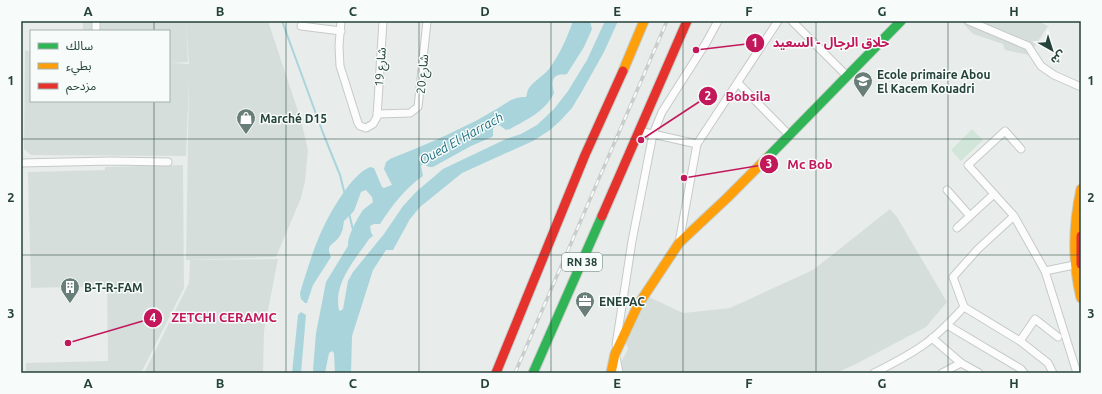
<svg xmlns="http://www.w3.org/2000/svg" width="1102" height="394" viewBox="0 0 1102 394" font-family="Ubuntu,'Noto Sans Arabic',sans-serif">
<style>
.built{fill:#d6dedb}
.green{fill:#d1e6d8}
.water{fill:#a9d4db}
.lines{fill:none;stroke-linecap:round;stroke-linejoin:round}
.stream{stroke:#a9d4db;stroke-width:2}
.street-casing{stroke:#c5cac8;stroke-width:9}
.fast-casing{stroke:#c3cbc8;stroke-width:11}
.slow-casing{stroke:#c3cbc8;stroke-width:11}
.jam-casing{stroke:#c3cbc8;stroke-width:11}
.street{stroke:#fcfcfc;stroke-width:7}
.fast{stroke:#30b455;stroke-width:9}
.slow{stroke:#ff9f0a;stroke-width:9}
.jam{stroke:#e5322d;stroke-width:9}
.rail-casing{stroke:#c9cdcc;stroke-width:3.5}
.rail{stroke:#f7fbf9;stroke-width:2;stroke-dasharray:6;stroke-linecap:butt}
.grid{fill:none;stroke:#24423a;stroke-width:1;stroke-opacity:0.55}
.labels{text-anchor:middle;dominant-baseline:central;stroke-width:3;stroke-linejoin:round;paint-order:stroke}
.shield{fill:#f7fbf9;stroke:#637a73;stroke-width:1}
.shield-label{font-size:11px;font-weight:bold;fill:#24423a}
.street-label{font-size:12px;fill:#24423a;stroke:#f7fbf9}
.poi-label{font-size:12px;font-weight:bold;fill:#24423a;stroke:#f7fbf9;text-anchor:start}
.water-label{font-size:13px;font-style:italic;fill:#1c6f80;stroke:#f7fbf9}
.leader{fill:none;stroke:#c2185b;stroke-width:1.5}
.callout-dot{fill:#c2185b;stroke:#f7fbf9;stroke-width:1.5}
.mark-label{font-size:12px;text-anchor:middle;font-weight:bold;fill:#fff}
.callout-label{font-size:13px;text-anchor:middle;font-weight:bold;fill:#c2185b;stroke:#f7fbf9;stroke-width:3;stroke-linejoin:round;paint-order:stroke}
.neatline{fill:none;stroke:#24423a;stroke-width:1.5}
.grid-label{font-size:13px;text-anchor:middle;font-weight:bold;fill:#24423a}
</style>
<rect width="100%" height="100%" fill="#e8edeb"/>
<!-- built -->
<g class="built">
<path d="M 83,21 L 186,21 L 188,62 L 172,63 L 189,64 L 186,21 L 268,21 L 301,120 L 308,150 L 305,181 L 301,198 L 276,257 L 186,260 L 189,80 L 186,156 L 31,155 L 24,149 L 25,50 L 31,52 L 31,101 L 169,101 L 169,31 L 83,31 Z"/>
<path d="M 961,21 L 1038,21 L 1048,26 L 1029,55 L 1005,50 L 1003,44 L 973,34 Z"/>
<path d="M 183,165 L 184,288 L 141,373 L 26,373 L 26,363 L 108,361 L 107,286 L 31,288 L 28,172 L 105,170 L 105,167 Z"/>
<path d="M 890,209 L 897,217 L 947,302 L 926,327 L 856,364 L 836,373 L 623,373 L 621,371 L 620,364 L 628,349 L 624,336 L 647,296 L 683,313 L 730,308 L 813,270 Z"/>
<path d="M 278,259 L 264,331 L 263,373 L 144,373 L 189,283 L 190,260 Z"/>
</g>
<!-- green -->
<path class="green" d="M 972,129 L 983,140 L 961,161 L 951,150 Z"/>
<!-- water -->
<g class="water">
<path d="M 573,21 L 590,21 L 592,29 L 584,47 L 567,74 C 564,75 561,74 558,75 C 550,78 553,87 554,93 C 546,111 526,120 510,129 L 506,130 L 499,125 L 493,128 L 493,136 L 492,137 L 471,146 L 433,167 L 429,167 L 423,164 L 421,166 L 423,176 C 404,189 392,206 380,224 L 374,224 L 370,226 L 371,232 L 373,236 L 369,239 C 355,260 333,283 339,310 L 340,311 L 343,309 L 348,281 L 353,272 L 384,234 L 403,206 L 416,192 L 443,169 L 506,139 L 521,134 L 537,125 L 554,109 L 568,91 L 587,60 L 605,21 L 618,21 L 604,52 L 581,93 L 572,108 L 560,121 L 550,130 L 533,141 L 462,173 L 420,207 L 410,219 L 393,250 L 386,250 L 373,270 L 352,336 L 351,373 L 335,373 L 334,353 L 332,351 L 329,353 L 325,373 L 314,373 L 313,370 L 316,333 L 326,282 L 348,246 C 347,237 358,217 363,210 C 366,207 370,205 373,202 L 372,197 L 366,190 L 361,192 L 354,211 L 344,221 C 343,227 343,232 339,237 C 334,245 325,244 331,257 L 313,285 L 307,303 L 305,303 L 301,299 L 300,293 C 312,254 320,226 344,192 C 351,182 359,172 370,167 L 374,168 L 382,187 L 384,188 L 392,185 L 384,169 L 386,162 L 390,159 C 414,149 438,140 461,128 C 472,123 483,117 493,111 C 506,104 511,97 526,97 C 527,94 527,91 529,88 C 534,81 543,76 549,69 C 560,54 567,38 573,21 Z"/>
<path d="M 301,312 L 306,315 L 301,373 L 292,373 L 298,315 Z"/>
</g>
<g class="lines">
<!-- stream -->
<g class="stream">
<path d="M 282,21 L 323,133 L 340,175 L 345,195"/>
<path d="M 349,213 L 353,230"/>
</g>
<!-- street casing -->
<g class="street-casing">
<g id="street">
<path d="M 96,21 L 96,31"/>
<path d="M 341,21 L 339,46 L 340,66 L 358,123 L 360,126 L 366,128 L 373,124 L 377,117 L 383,21"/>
<path d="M 792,21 L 847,76"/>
<path d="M 969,21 L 1028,46 L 1041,66 L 1054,75 L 1081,87"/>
<path d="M 301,26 L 341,31"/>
<path d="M 738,83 L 789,135"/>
<path d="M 377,114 L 410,113 L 418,107 L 427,21"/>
<path d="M 639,131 L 697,144"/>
<path d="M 1021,149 L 1005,131 L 968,165 L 1014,216 L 1045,271 L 1079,264"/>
<path d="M 21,163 L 111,161 L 168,162"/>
<path d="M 947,190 L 970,216"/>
<path d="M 957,228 L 994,194"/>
<path d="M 679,243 L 697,144 L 778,21"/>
<path d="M 1045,271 L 1077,373"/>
<path d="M 964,307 L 1020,341 L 1048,363 L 1053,373"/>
<path d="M 947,325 L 1021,369 L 1024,373"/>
<path d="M 932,338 L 961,363"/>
<path d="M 1020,341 L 1035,319 L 1058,337"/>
<path d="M 616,345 L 632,241 L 653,134 L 662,112 L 706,43 L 718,21"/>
<path d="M 616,357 L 619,373"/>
<path d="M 874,373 C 892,364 910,355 926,343 C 940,333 952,320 964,307 L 953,277 L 978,249 L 1014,216"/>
<path d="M 942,373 L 961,363 L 979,373"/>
</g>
</g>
<!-- fast casing -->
<g class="fast-casing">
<g id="fast">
<path d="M 767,158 L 901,21"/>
<path d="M 533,373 L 602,216"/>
</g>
</g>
<!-- slow casing -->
<g class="slow-casing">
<g id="slow">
<path d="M 623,71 L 644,21"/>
<path d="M 1081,189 C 1073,226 1072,261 1081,298"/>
<path d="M 611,373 L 615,354 L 638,305 L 679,243 L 727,198 L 767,158"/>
</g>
</g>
<!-- jam casing -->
<g class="jam-casing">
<g id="jam">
<path d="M 602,216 L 687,21"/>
<path d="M 1081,236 L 1081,264"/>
<path d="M 496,373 L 585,155 L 623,71"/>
</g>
</g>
<!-- street -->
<use href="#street" class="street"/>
<!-- fast -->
<use href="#fast" class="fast"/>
<!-- slow -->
<use href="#slow" class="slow"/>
<!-- jam -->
<use href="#jam" class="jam"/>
<!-- rail casing -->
<g class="rail-casing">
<path id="rail" d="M 515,373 L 667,21"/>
</g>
<!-- rail -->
<use href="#rail" class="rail"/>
</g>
<!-- grid -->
<path class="grid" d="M 154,21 L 154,31M 286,21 L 286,373M 419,21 L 419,373M 551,21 L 551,373M 683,21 L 683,373M 816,21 L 816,373M 948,21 L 948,373M 154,101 L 154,373M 21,139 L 1081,139M 21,255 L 1081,255"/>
<!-- icons -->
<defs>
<g id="school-pin" transform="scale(1)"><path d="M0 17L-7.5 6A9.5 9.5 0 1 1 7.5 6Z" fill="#697e78" stroke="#f7fbf9"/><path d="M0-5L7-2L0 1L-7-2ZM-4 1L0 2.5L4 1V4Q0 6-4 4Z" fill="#fff"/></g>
<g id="shop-pin" transform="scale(1)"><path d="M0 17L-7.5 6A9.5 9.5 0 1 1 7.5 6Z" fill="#697e78" stroke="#f7fbf9"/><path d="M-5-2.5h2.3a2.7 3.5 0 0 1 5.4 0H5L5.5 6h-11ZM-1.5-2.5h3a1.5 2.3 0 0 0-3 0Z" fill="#fff"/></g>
<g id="building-pin" transform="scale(1)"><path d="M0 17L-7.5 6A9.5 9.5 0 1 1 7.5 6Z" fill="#697e78" stroke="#f7fbf9"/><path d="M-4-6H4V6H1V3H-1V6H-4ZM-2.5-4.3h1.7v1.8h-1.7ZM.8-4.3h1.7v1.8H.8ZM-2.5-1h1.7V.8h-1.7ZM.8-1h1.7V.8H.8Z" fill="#fff"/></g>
<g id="office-pin" transform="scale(1)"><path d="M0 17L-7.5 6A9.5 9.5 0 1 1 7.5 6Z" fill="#697e78" stroke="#f7fbf9"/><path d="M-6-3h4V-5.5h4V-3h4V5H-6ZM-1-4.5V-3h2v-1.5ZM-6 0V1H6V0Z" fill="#fff"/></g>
</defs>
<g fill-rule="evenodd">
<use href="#school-pin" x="863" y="81"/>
<use href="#shop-pin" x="246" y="118"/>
<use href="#building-pin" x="70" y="287"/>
<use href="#office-pin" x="585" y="301"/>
</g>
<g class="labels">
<!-- shield labels -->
<rect class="shield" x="562" y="253" width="40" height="18" rx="3"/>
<g class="shield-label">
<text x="582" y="262">RN 38</text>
</g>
<!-- street labels -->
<g class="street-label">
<text transform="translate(380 67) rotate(-86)">شارع 19</text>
<text transform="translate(422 74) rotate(-85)">شارع 20</text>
</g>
<!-- poi labels -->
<g class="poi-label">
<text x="877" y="74">Ecole primaire Abou<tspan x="877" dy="14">El Kacem Kouadri</tspan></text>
<text x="260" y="118">Marché D15</text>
<text x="84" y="287">B-T-R-FAM</text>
<text x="599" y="301">ENEPAC</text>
</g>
<!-- water labels -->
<g class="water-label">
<text transform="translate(461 138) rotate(-29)">Oued El Harrach</text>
</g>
</g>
<!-- callouts -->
<path class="leader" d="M696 50L755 43M641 140L708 96M684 178L769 164M68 343L153 318"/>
<g class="callout-dot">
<circle cx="696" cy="50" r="4"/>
<circle cx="641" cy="140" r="4"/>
<circle cx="684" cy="178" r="4"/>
<circle cx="68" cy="343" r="4"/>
<circle cx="755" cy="43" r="10"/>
<circle cx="708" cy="96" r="10"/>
<circle cx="769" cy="164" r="10"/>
<circle cx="153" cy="318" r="10"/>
</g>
<g class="mark-label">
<text x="755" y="47">1</text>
<text x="708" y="100">2</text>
<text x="769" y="168">3</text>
<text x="153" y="322">4</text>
</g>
<g class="callout-label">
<text x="831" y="47">حلاق الرجال - السعيد</text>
<text x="748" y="101">Bobsila</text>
<text x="810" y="169">Mc Bob</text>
<text x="224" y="322">ZETCHI CERAMIC</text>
</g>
<!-- border -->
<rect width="1102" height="394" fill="none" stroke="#f7fbf9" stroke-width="44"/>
<!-- legend -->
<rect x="30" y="30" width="140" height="72" fill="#f7fbf9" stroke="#a3b1ad"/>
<rect x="38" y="43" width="20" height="6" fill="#30b455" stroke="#a3b1ad"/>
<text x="66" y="50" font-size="12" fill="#24423a">سالك</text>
<rect x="38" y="63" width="20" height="6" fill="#ff9f0a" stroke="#a3b1ad"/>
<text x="66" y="70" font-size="12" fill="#24423a">بطيء</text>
<rect x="38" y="83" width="20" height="6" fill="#e5322d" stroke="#a3b1ad"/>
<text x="66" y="90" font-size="12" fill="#24423a">مزدحم</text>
<!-- north arrow -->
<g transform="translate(1052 50) rotate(141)" stroke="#f7fbf9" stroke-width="3" paint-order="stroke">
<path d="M0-3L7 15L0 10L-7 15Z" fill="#24423a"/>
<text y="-6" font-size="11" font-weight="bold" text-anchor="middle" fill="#24423a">ش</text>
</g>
<rect x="22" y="22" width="1058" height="350" class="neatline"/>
<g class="grid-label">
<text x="88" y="16">A</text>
<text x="220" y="16">B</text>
<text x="353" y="16">C</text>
<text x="485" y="16">D</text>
<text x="617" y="16">E</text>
<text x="749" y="16">F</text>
<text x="882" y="16">G</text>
<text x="1014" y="16">H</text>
<text x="11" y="85">1</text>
<text x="1091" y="85">1</text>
<text x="11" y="202">2</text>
<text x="1091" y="202">2</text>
<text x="11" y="318">3</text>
<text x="1091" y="318">3</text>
<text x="88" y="388">A</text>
<text x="220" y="388">B</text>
<text x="353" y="388">C</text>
<text x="485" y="388">D</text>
<text x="617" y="388">E</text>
<text x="749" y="388">F</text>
<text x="882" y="388">G</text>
<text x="1014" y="388">H</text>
</g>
</svg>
